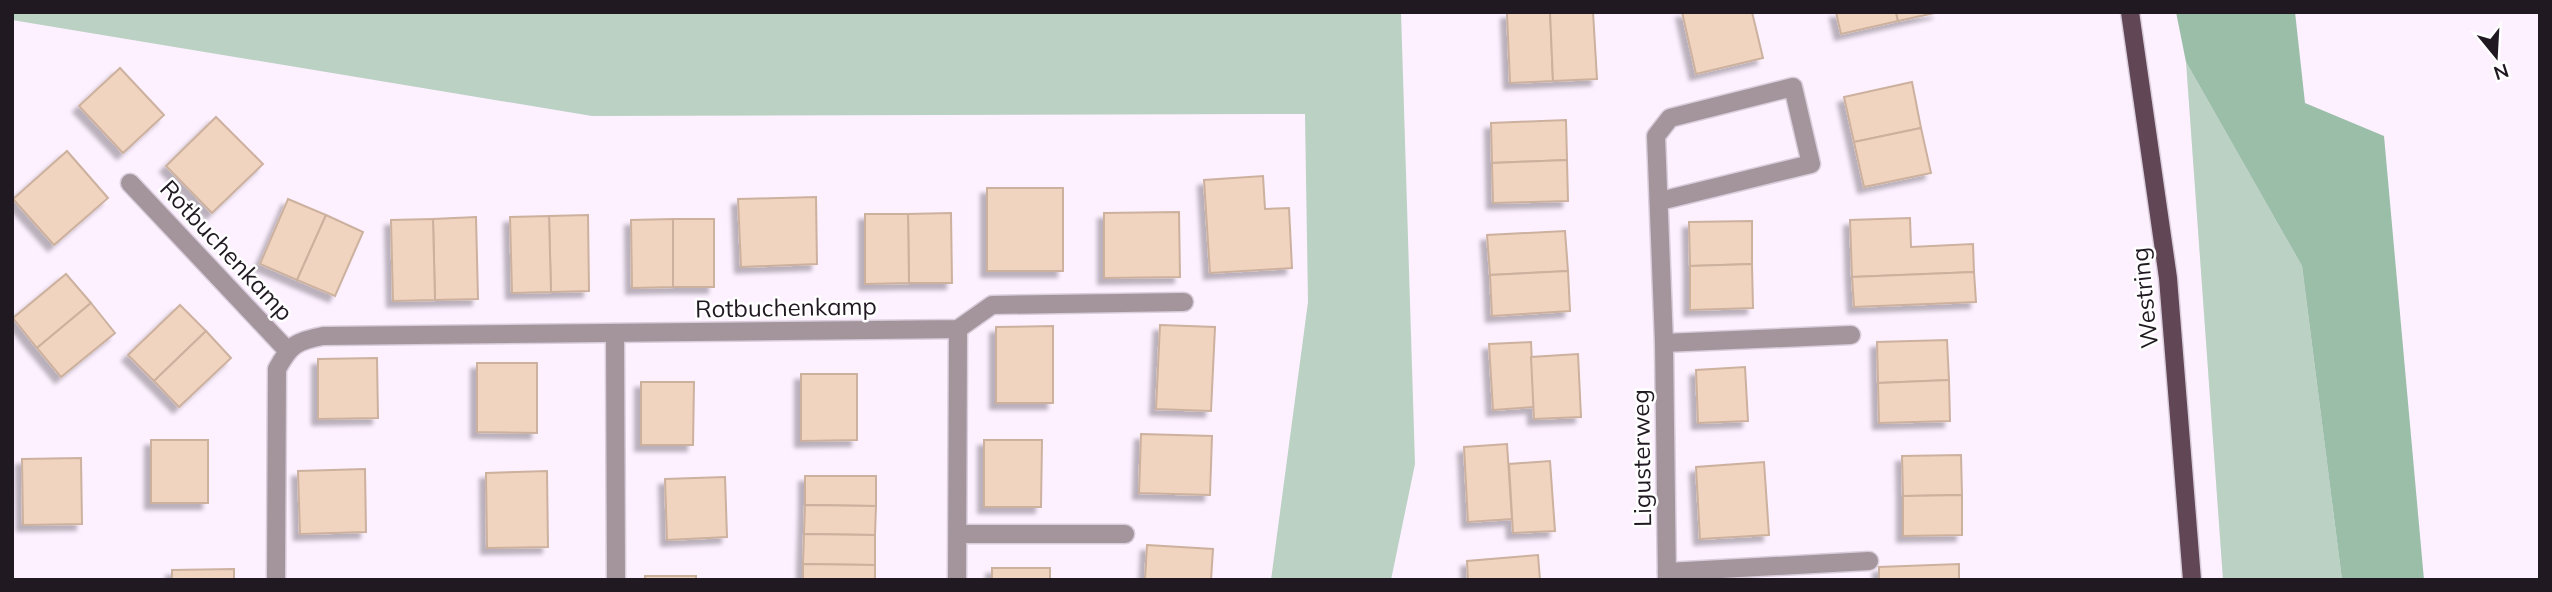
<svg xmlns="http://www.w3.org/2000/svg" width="2552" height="592" viewBox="0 0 2552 592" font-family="Mulish,sans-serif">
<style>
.green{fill:#bad1c3}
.forest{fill:#9bbea9}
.building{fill:#f0d4c0;stroke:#ccb19e;stroke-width:2;filter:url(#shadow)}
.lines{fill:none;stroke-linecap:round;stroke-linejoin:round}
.minor-casing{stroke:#dacedc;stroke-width:21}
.major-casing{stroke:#dacedc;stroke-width:21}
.minor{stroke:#a4959d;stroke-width:18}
.major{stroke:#614756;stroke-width:18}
.labels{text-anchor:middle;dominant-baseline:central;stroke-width:5;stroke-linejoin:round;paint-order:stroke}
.street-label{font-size:24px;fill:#211922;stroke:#fff}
</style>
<defs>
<filter id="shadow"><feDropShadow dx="-6" dy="6" stdDeviation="2" flood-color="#0004"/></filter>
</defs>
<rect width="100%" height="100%" fill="#fdf0ff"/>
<!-- green -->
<g class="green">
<path d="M 12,12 L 1401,12 L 1415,464 L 1391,580 L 1271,580 L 1308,302 L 1305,114 L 592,116 L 12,20 Z"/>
<path d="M 2186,62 L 2302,266 L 2342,580 L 2223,580 Z"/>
</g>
<!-- forest -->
<path class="forest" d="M 2176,12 L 2295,12 L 2305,103 L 2384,136 L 2424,580 L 2342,580 L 2302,266 L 2186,62 Z"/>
<!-- building -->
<g class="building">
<path d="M 1550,12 L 1553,81 L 1510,83 L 1507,13 Z"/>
<path d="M 1550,12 L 1593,12 L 1597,79 L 1553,81 Z"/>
<path d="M 1682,12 L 1752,12 L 1763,58 L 1696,74 Z"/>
<path d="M 1836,12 L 1896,12 L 1898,21 L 1841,34 Z"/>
<path d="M 1896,12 L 1939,12 L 1898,21 Z"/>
<path d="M 120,68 L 164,115 L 123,153 L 79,106 Z"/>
<path d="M 1912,82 L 1921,128 L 1854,142 L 1844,97 Z"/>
<path d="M 216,117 L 263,164 L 212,213 L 166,166 Z"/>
<path d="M 1566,120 L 1567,160 L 1492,163 L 1491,123 Z"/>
<path d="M 1921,128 L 1931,173 L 1864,187 L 1854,142 Z"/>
<path d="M 67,151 L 108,198 L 54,245 L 13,199 Z"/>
<path d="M 1567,160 L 1568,201 L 1493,203 L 1492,163 Z"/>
<path d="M 1263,176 L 1265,209 L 1289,208 L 1292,268 L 1210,273 L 1204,180 Z"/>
<rect x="987" y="188" width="76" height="83"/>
<path d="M 816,197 L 817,264 L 741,267 L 738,199 Z"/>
<path d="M 288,199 L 326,215 L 297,280 L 260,264 Z"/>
<path d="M 1179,212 L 1180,277 L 1104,278 L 1104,213 Z"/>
<path d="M 951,213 L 952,283 L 909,283 L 908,214 Z"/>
<path d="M 865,214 L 908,214 L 909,283 L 865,284 Z"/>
<path d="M 326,215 L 363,232 L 335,296 L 297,280 Z"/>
<path d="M 588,215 L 589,291 L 551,292 L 549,216 Z"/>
<path d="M 549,216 L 551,292 L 512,293 L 510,217 Z"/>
<path d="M 476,217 L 478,299 L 435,300 L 433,219 Z"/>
<path d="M 1910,218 L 1911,247 L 1973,244 L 1974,272 L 1852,277 L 1850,220 Z"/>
<path d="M 433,219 L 435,300 L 393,301 L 391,220 Z"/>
<rect x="673" y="219" width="41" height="68"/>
<path d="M 673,219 L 673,287 L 632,288 L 631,220 Z"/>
<path d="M 1752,221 L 1752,264 L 1690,266 L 1689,222 Z"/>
<path d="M 1565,231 L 1568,271 L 1490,275 L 1487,235 Z"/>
<path d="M 1752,264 L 1753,308 L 1690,310 L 1690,266 Z"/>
<path d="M 1568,271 L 1570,311 L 1492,316 L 1490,275 Z"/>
<path d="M 1974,272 L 1976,302 L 1854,307 L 1852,277 Z"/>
<path d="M 66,274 L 91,303 L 37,348 L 13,318 Z"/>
<path d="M 91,303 L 115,333 L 61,377 L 37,348 Z"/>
<path d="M 180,305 L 206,331 L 154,381 L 128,355 Z"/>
<path d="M 1160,325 L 1215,327 L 1211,411 L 1156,409 Z"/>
<path d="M 1053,326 L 1053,403 L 996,403 L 996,327 Z"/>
<path d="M 206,331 L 231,358 L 179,407 L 154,381 Z"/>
<path d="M 1947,340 L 1949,380 L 1878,383 L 1877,342 Z"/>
<path d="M 1531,342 L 1534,407 L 1493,410 L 1489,344 Z"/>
<path d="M 1578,354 L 1581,417 L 1534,419 L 1531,357 Z"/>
<path d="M 377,358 L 378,418 L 318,419 L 318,359 Z"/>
<path d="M 477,363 L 537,363 L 537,433 L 477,432 Z"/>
<path d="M 1745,367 L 1748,421 L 1698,423 L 1696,370 Z"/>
<path d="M 801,374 L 857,374 L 857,440 L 801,441 Z"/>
<path d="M 1949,380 L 1950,421 L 1879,423 L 1878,383 Z"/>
<path d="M 641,382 L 694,382 L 693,445 L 641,445 Z"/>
<path d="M 1141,434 L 1212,436 L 1210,495 L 1139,493 Z"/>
<rect x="151" y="440" width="57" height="63"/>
<path d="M 984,440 L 1042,440 L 1041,507 L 984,507 Z"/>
<path d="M 1507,444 L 1512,519 L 1468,522 L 1464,447 Z"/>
<path d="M 1961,455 L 1962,495 L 1903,496 L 1902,456 Z"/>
<path d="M 81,458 L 82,524 L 23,525 L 22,459 Z"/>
<path d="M 1550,461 L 1555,531 L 1513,533 L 1509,464 Z"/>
<path d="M 1764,462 L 1769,535 L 1700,539 L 1696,467 Z"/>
<path d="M 365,469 L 366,532 L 300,534 L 298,471 Z"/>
<path d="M 547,471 L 548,547 L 487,548 L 486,473 Z"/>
<path d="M 805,476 L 876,476 L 876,506 L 805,505 Z"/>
<path d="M 725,477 L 727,537 L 667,540 L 665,479 Z"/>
<path d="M 1962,495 L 1962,535 L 1903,536 L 1903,496 Z"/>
<path d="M 805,505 L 876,506 L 875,535 L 804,534 Z"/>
<path d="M 804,534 L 875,535 L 875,565 L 803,564 Z"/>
<path d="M 1147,545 L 1213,549 L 1211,580 L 1145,580 Z"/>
<path d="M 1538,555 L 1540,580 L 1468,580 L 1467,561 Z"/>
<path d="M 803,564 L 875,565 L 875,580 L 803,580 Z"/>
<path d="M 1959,564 L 1959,580 L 1879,580 L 1879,567 Z"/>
<rect x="992" y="568" width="58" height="12"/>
<path d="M 234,569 L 234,580 L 172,580 L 172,570 Z"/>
<rect x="645" y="576" width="51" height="4"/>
</g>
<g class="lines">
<!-- minor casing -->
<g class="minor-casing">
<g id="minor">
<path d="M 130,183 L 287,350"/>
<path d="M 1660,201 L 1811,164 L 1793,87 L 1670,118 L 1656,136 L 1664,343 L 1667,580"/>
<path d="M 615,333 L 616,580"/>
<path d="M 1664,343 L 1851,335"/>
<path d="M 958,534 L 1125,534"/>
<path d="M 1667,572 L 1869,561"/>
<path d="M 276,580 L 277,369 C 290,345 296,341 323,336 L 958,329 L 992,305 L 1184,302"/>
<path d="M 957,580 L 958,329"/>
</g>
</g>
<!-- major casing -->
<g class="major-casing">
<path id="major" d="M 2130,12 L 2168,278 L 2192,580"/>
</g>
<!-- minor -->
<use href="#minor" class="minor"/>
<!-- major -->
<use href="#major" class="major"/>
</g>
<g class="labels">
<!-- street labels -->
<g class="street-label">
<text transform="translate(227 250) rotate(47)">Rotbuchenkamp</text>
<text transform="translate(2144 298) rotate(-96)">Westring</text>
<text transform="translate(786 307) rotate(-1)">Rotbuchenkamp</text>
<text transform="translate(1641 458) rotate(-91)">Ligusterweg</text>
</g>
</g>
<!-- border -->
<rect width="2552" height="592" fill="none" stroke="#211922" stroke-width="28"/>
<!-- north arrow -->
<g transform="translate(2496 56) rotate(162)" stroke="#ffffff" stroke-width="5" paint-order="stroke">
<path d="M0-5L12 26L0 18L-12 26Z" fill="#211922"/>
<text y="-10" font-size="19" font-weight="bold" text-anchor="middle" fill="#211922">N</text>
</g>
</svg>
